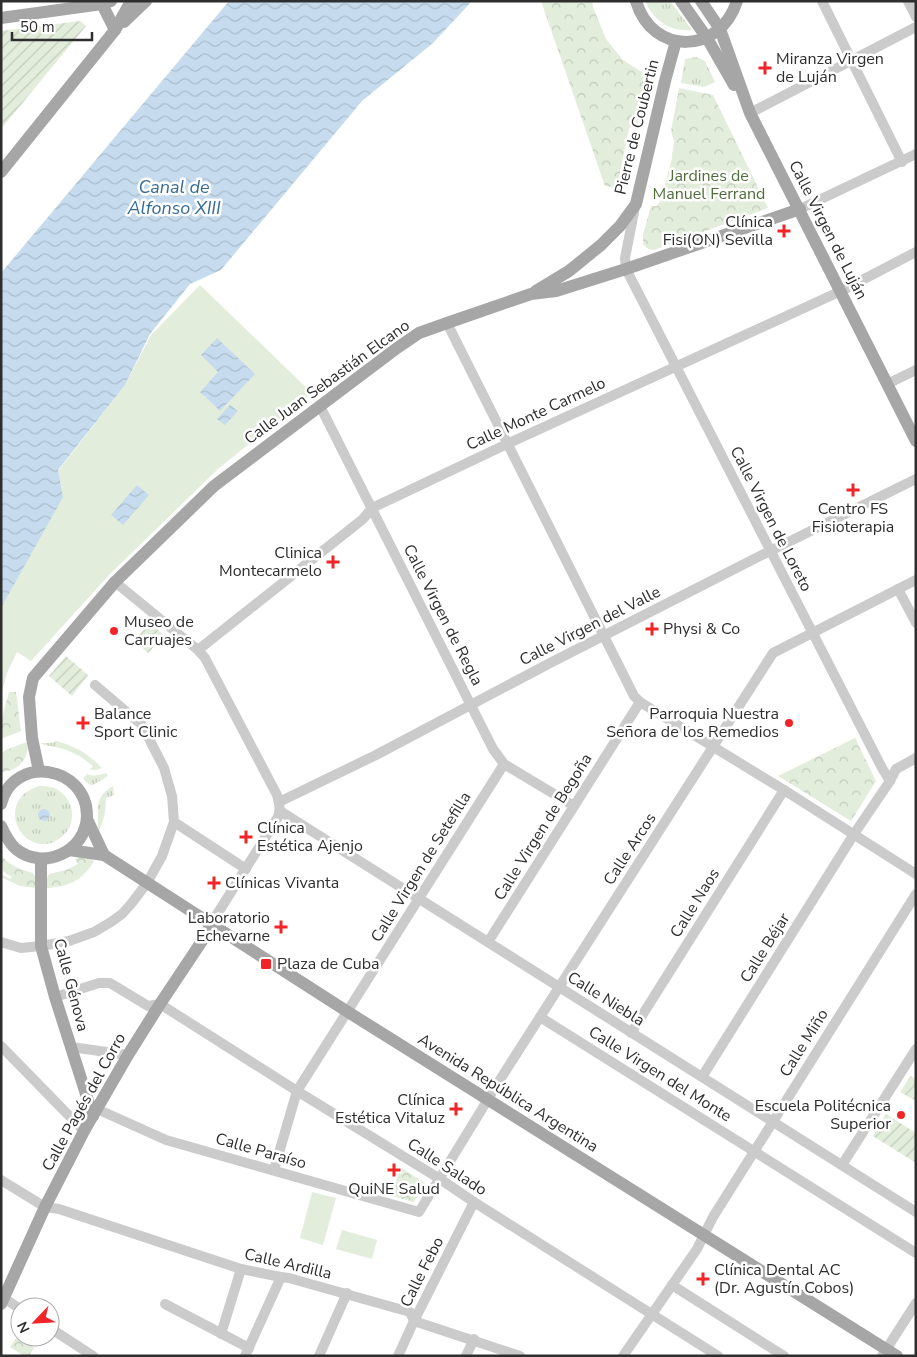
<svg xmlns="http://www.w3.org/2000/svg" width="917" height="1357" viewBox="0 0 917 1357" font-family="'Nunito Sans',sans-serif">
<style>
.grass{fill:url(#grass-tufts)}
.park{fill:url(#park-crowns)}
.garden{fill:url(#garden-furrows)}
.pitch{fill:#e3eddb}
.water{fill:url(#water-waves)}
.lines{fill:none;stroke-linecap:round;stroke-linejoin:round}
.minor{stroke:#cbcbcb;stroke-width:10}
.major{stroke:#a6a6a6;stroke-width:12}
.poi-dot{fill:#f22427;stroke:#fff;stroke-width:2}
.labels{text-anchor:middle;dominant-baseline:central;stroke-width:5;stroke-linejoin:round;paint-order:stroke}
.poi-label{font-size:16px;fill:#2e2e2e;stroke:#fff;text-anchor:start}
.street-label{font-size:16px;fill:#2e2e2e;stroke:#fff}
.park-label{font-size:16px;fill:#4e6d38;stroke:#fff}
.water-label{font-size:18px;font-style:italic;fill:#366b96;stroke:#fff}
</style>
<defs>
<pattern id="grass-tufts" width="24" height="20" patternUnits="userSpaceOnUse" patternTransform="scale(1.25)"><rect width="24" height="20" fill="#e3eddb"/><path d="M3 7l-1-3M5 7V3M7 7l1-3M15 17l-1-3M17 17v-4M19 17l1-3" fill="none" stroke="#c3ccbc"/></pattern>
<pattern id="park-crowns" width="20" height="18" patternUnits="userSpaceOnUse" patternTransform="scale(1.25)"><rect width="20" height="18" fill="#e3eddb"/><path d="M2 6a3 3 0 1 1 6 0M12 15a3 3 0 1 1 6 0" fill="none" stroke="#c3ccbc"/></pattern>
<pattern id="garden-furrows" width="10" height="10" patternUnits="userSpaceOnUse" patternTransform="scale(1.25)"><rect width="10" height="10" fill="#e3eddb"/><path d="M-1 1l2-2M0 10L10 0M9 11l2-2" fill="none" stroke="#c3ccbc"/></pattern>
<pattern id="water-waves" width="16" height="10" patternUnits="userSpaceOnUse" patternTransform="scale(1.25)"><rect width="16" height="10" fill="#c6dcee"/><path d="M0 5q4-4 8 0t8 0" fill="none" stroke="#aabdcc"/></pattern>
</defs>
<rect width="100%" height="100%" fill="#fff"/>
<!-- grass -->
<g class="grass">
<path d="M 645,1 L 670,1 L 692,30 C 670,32 654,21 645,1 Z"/>
<path d="M 696,57 L 705,61 L 715,82 L 704,87 L 681,83 L 685,59 Z"/>
<path d="M 56,741 C 75,746 89,754 102,768 L 96,770 L 90,770 L 93,766 C 82,757 70,750 56,747 C 50,746 45,746 40,743 L 51,743 Z"/>
<path d="M 106,773 L 108,776 L 93,785 L 90,785 L 83,779 L 87,774 C 94,777 99,775 106,773 Z"/>
<path d="M 38,786 C 42,786 47,786 50,787 C 65,790 76,807 71,823 C 69,831 62,838 54,842 C 22,854 0,809 28,791 C 31,789 35,788 38,786 Z"/>
<path d="M 113,786 L 114,795 L 106,798 C 106,810 104,820 99,831 C 97,825 98,820 98,814 C 97,800 101,793 113,786 Z"/>
</g>
<!-- park -->
<g class="park">
<path d="M 541,1 L 592,1 L 593,7 L 606,39 L 623,60 L 648,76 L 637,125 L 629,128 L 617,188 L 605,186 Z"/>
<path d="M 679,88 L 713,95 L 768,208 L 654,250 L 648,249 L 643,244 L 643,235 L 651,206 L 657,206 L 661,200 L 672,158 L 674,141 L 671,131 Z"/>
<path d="M 9,692 L 16,692 L 21,731 L 1,739 L 1,721 Z"/>
<path d="M 855,738 L 876,781 L 851,821 L 778,776 Z"/>
<path d="M 27,742 C 30,759 18,771 1,772 L 1,753 L 8,749 Z"/>
<path d="M 1,856 L 9,863 L 20,869 L 33,873 L 35,877 L 36,888 L 20,886 L 1,877 L 1,874 L 10,879 L 12,877 L 1,870 Z"/>
<path d="M 79,857 L 89,858 L 94,861 C 83,880 69,887 47,888 L 47,878 L 49,874 L 66,870 L 78,864 L 75,859 Z"/>
<path d="M 400,1167 L 425,1183 L 414,1202 L 392,1196 Z"/>
<path d="M 17,1337 L 34,1348 L 29,1356 L 24,1356 L 10,1347 Z"/>
</g>
<!-- garden -->
<g class="garden">
<path d="M 80,21 L 86,26 L 1,129 L 1,31 Z"/>
<path d="M 150,622 L 164,636 L 148,653 L 134,641 Z"/>
<path d="M 66,656 L 88,675 L 72,696 L 49,676 Z"/>
<path d="M 911,1076 L 916,1079 L 916,1101 L 900,1092 Z"/>
<path d="M 886,1114 L 916,1133 L 916,1163 L 873,1136 Z"/>
</g>
<!-- pitch -->
<g class="pitch">
<path d="M 200,285 L 312,393 L 218,469 L 109,575 L 31,661 L 17,652 L 7,673 L 1,695 L 1,608 L 36,542 L 58,471 L 125,385 L 151,335 Z"/>
<path d="M 312,1192 L 336,1198 L 323,1245 L 300,1238 Z"/>
<path d="M 342,1230 L 377,1240 L 372,1259 L 336,1249 Z"/>
</g>
<!-- water -->
<g class="water">
<path d="M 229,1 L 472,1 L 433,43 L 362,101 L 221,270 L 190,284 L 150,334 L 125,385 L 58,470 L 63,497 L 1,608 L 1,273 Z"/>
<path d="M 217,338 L 255,374 L 220,411 L 200,392 L 218,372 L 201,355 Z"/>
<path d="M 230,405 L 238,411 L 225,425 L 217,419 Z"/>
<path d="M 137,485 L 149,495 L 123,525 L 111,515 Z"/>
<circle cx="44" cy="815" r="6"/>
</g>
<g class="lines">
<!-- minor -->
<g class="minor">
<path d="M 822,1 L 902,162"/>
<path d="M 908,1 L 916,17"/>
<path d="M 750,113 L 916,27"/>
<path d="M 635,207 L 625,258 L 626,269 L 882,768 L 890,781"/>
<path d="M 800,209 L 916,154"/>
<path d="M 447,323 L 634,696 L 640,702 L 784,790 L 916,874"/>
<path d="M 887,384 L 916,370"/>
<path d="M 320,406 L 493,749 L 504,764 L 574,806"/>
<path d="M 115,582 L 198,650 L 205,658 L 277,795 C 279,803 281,809 278,817 L 211,924"/>
<path d="M 898,589 L 916,623"/>
<path d="M 198,650 L 363,519 L 372,508 L 507,444 L 841,291 L 916,252"/>
<path d="M 279,802 L 376,755 L 552,662 L 762,555 L 916,479"/>
<path d="M 280,811 L 916,1212"/>
<path d="M 174,822 L 246,869"/>
<path d="M 1,942 L 21,948 L 41,946 L 69,941 L 94,932 L 111,922 L 122,914 L 131,904 L 147,883 L 162,856 L 174,822 L 172,796 L 164,768 L 142,725 L 95,685"/>
<path d="M 488,942 L 640,702"/>
<path d="M 55,997 L 99,983 L 110,983 L 148,1006 L 160,1004 L 297,1091 L 440,1179 L 474,1202 L 718,1356"/>
<path d="M 540,1017 L 916,1253"/>
<path d="M 631,1033 L 784,790"/>
<path d="M 1,1046 L 84,1131"/>
<path d="M 71,1047 L 128,1055"/>
<path d="M 702,1077 L 854,834 L 890,781 L 896,769 L 916,758"/>
<path d="M 97,1109 L 166,1140 L 419,1212 L 501,1078 L 773,653 L 916,580"/>
<path d="M 842,1165 L 916,1049"/>
<path d="M 274,1170 L 297,1091 L 504,764"/>
<path d="M 1,1180 L 45,1207 L 59,1209 L 241,1269 L 281,1277 L 289,1278 L 410,1312 L 414,1321 L 520,1356"/>
<path d="M 672,1285 L 784,1356"/>
<path d="M 4,1298 L 20,1309"/>
<path d="M 165,1304 L 249,1348"/>
<path d="M 50,1328 L 93,1356"/>
<path d="M 221,1334 L 241,1269"/>
<path d="M 245,1356 L 281,1277"/>
<path d="M 319,1356 L 347,1293"/>
<path d="M 398,1356 L 414,1321 L 474,1202"/>
<path d="M 466,1356 L 474,1339"/>
<path d="M 623,1356 L 697,1249 L 713,1217 L 916,894"/>
<path d="M 882,1356 L 916,1303"/>
</g>
<!-- major -->
<g class="major">
<path d="M 636,1 C 652,56 720,55 737,1"/>
<path d="M 681,1 L 707,38 L 734,85"/>
<path d="M 701,1 L 720,29 L 750,113 L 916,441"/>
<path d="M 102,4 L 115,30"/>
<path d="M 1,18 L 102,4 L 111,1"/>
<path d="M 124,22 L 146,1"/>
<path d="M 1,172 L 115,30 L 131,1"/>
<path d="M 536,291 L 569,271 L 601,245 L 620,226 L 636,204 L 665,81 L 676,41"/>
<path d="M 39,771 L 32,738 L 29,697 L 33,678 L 115,582 L 214,486 L 397,348 L 419,333 L 447,323 L 531,294 L 556,291 L 626,269 L 800,209"/>
<path d="M 1,804 C 13,754 87,765 87,816 C 86,852 43,871 16,849 C 9,843 5,835 1,826"/>
<path d="M 87,819 L 104,855"/>
<path d="M 69,850 L 104,855 L 348,1012 L 897,1356"/>
<path d="M 41,859 L 41,946 L 55,997 L 93,1116"/>
<path d="M 1,1304 L 45,1207 L 84,1131 L 128,1055 L 160,1004 L 204,938 L 211,924"/>
</g>
</g>
<!-- markers -->
<g class="poi-dot">
<path d="M762.5 60.5h5v5h5v5h-5v5h-5v-5h-5v-5h5z"/>
<path d="M781.5 223.5h5v5h5v5h-5v5h-5v-5h-5v-5h5z"/>
<path d="M850.5 482.5h5v5h5v5h-5v5h-5v-5h-5v-5h5z"/>
<path d="M330.5 554.5h5v5h5v5h-5v5h-5v-5h-5v-5h5z"/>
<path d="M649.5 621.5h5v5h5v5h-5v5h-5v-5h-5v-5h5z"/>
<circle cx="114" cy="631" r="5"/>
<path d="M80.5 715.5h5v5h5v5h-5v5h-5v-5h-5v-5h5z"/>
<circle cx="789" cy="723" r="5"/>
<path d="M243.5 829.5h5v5h5v5h-5v5h-5v-5h-5v-5h5z"/>
<path d="M211.5 875.5h5v5h5v5h-5v5h-5v-5h-5v-5h5z"/>
<path d="M278.5 919.5h5v5h5v5h-5v5h-5v-5h-5v-5h5z"/>
<rect x="260" y="958" width="12" height="12" rx="2.5"/>
<path d="M453.5 1101.5h5v5h5v5h-5v5h-5v-5h-5v-5h5z"/>
<circle cx="901" cy="1115" r="5"/>
<path d="M391.5 1162.5h5v5h5v5h-5v5h-5v-5h-5v-5h5z"/>
<path d="M700.5 1271.5h5v5h5v5h-5v5h-5v-5h-5v-5h5z"/>
</g>
<g class="labels">
<!-- poi labels -->
<g class="poi-label">
<text x="776" y="59">Miranza Virgen<tspan x="776" dy="18">de Luján</tspan></text>
<text x="773" y="222" text-anchor="end">Clínica<tspan x="773" dy="18">Fisi(ON) Sevilla</tspan></text>
<text x="853" y="509" text-anchor="middle">Centro FS<tspan x="853" dy="18">Fisioterapia</tspan></text>
<text x="322" y="553" text-anchor="end">Clinica<tspan x="322" dy="18">Montecarmelo</tspan></text>
<text x="124" y="622">Museo de<tspan x="124" dy="18">Carruajes</tspan></text>
<text x="663" y="629">Physi &amp; Co</text>
<text x="94" y="714">Balance<tspan x="94" dy="18">Sport Clinic</tspan></text>
<text x="779" y="714" text-anchor="end">Parroquia Nuestra<tspan x="779" dy="18">Señora de los Remedios</tspan></text>
<text x="257" y="828">Clínica<tspan x="257" dy="18">Estética Ajenjo</tspan></text>
<text x="225" y="883">Clínicas Vivanta</text>
<text x="270" y="918" text-anchor="end">Laboratorio<tspan x="270" dy="18">Echevarne</tspan></text>
<text x="277" y="964">Plaza de Cuba</text>
<text x="445" y="1100" text-anchor="end">Clínica<tspan x="445" dy="18">Estética Vitaluz</tspan></text>
<text x="891" y="1106" text-anchor="end">Escuela Politécnica<tspan x="891" dy="18">Superior</tspan></text>
<text x="394" y="1189" text-anchor="middle">QuiNE Salud</text>
<text x="714" y="1270">Clínica Dental AC<tspan x="714" dy="18">(Dr. Agustín Cobos)</tspan></text>
</g>
<!-- street labels -->
<g class="street-label">
<text transform="translate(637 127) rotate(-76)">Pierre de Coubertin</text>
<text transform="translate(828 230) rotate(63)">Calle Virgen de Luján</text>
<text transform="translate(327 382) rotate(-36)">Calle Juan Sebastián Elcano</text>
<text transform="translate(536 414) rotate(-25)">Calle Monte Carmelo</text>
<text transform="translate(771 519) rotate(63)">Calle Virgen de Loreto</text>
<text transform="translate(443 615) rotate(63)">Calle Virgen de Regla</text>
<text transform="translate(590 626) rotate(-27)">Calle Virgen del Valle</text>
<text transform="translate(543 827) rotate(-58)">Calle Virgen de Begoña</text>
<text transform="translate(630 849) rotate(-57)">Calle Arcos</text>
<text transform="translate(421 867) rotate(-58)">Calle Virgen de Setefilla</text>
<text transform="translate(695 903) rotate(-58)">Calle Naos</text>
<text transform="translate(765 948) rotate(-58)">Calle Béjar</text>
<text transform="translate(71 985) rotate(75)">Calle Génova</text>
<text transform="translate(606 999) rotate(32)">Calle Niebla</text>
<text transform="translate(804 1043) rotate(-58)">Calle Miño</text>
<text transform="translate(660 1074) rotate(32)">Calle Virgen del Monte</text>
<text transform="translate(508 1093) rotate(32)">Avenida República Argentina</text>
<text transform="translate(84 1102) rotate(-61)">Calle Pagés del Corro</text>
<text transform="translate(261 1151) rotate(16)">Calle Paraíso</text>
<text transform="translate(447 1167) rotate(33)">Calle Salado</text>
<text transform="translate(288 1264) rotate(13)">Calle Ardilla</text>
<text transform="translate(422 1272) rotate(-63)">Calle Febo</text>
</g>
<!-- park labels -->
<g class="park-label">
<text x="709" y="176">Jardines de<tspan x="709" dy="18">Manuel Ferrand</tspan></text>
</g>
<!-- water labels -->
<g class="water-label">
<text x="174" y="187">Canal de<tspan x="174" dy="21">Alfonso XIII</tspan></text>
</g>
</g>
<!-- border -->
<rect width="917" height="1357" fill="none" stroke="#2e2e2e" stroke-width="5"/>
<!-- north arrow -->
<g transform="translate(35 1322) rotate(245)"><circle r="24" fill="#ffffff" stroke="#ababab"/>
<path d="M0-4L9 19L0 12L-9 19Z" fill="#f22427"/>
<text y="-8" font-size="14" font-weight="bold" text-anchor="middle" fill="#2e2e2e">N</text>
</g>
<!-- scale -->
<path d="M12 32v8h80v-8" fill="none" stroke="#2e2e2e" stroke-width="2.5"/>
<text x="20" y="32" font-size="15" fill="#2e2e2e" stroke="#ffffff" stroke-width="4" paint-order="stroke">50 m</text>
</svg>
